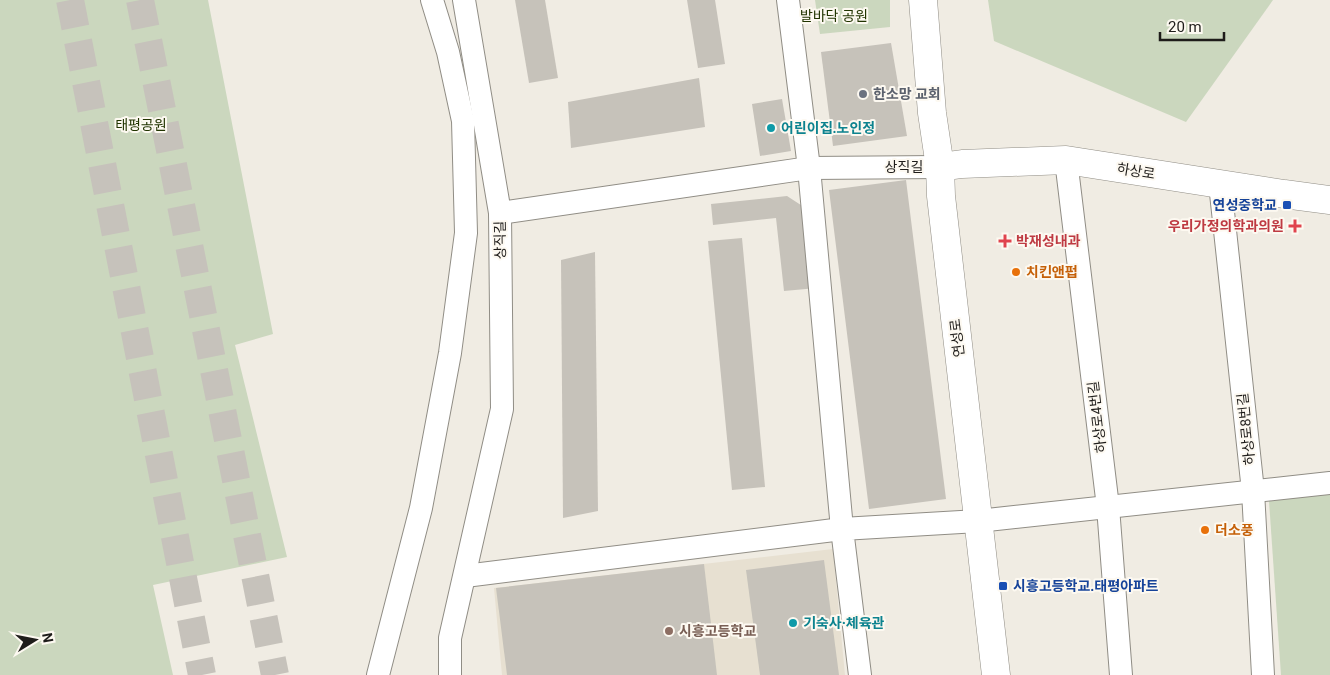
<svg xmlns="http://www.w3.org/2000/svg" width="1330" height="675" viewBox="0 0 1330 675" font-family="Roboto,'Noto Sans KR',sans-serif">
<style>
.built{fill:#e7e0d1}
.green{fill:#cbd7be}
.building{fill:#c6c2ba}
.lines{fill:none;stroke-linecap:round;stroke-linejoin:round}
.highway-tunnel{stroke:#c6c2bb;stroke-width:28;stroke-dasharray:28 14;stroke-linecap:butt}
.street-casing{stroke:#908d85;stroke-width:24}
.secondary-casing{stroke:#908d85;stroke-width:29}
.street{stroke:#fff;stroke-width:22}
.secondary{stroke:#fff;stroke-width:28}
.worship-dot{fill:#6b7280;stroke:#fdf9f1;stroke-width:2}
.culture-dot{fill:#0f9aa8;stroke:#fdf9f1;stroke-width:2}
.transit-dot{fill:#1a4fb4;stroke:#fdf9f1;stroke-width:2}
.health-dot{fill:#e0444e;stroke:#fdf9f1;stroke-width:2}
.food-dot{fill:#e8710a;stroke:#fdf9f1;stroke-width:2}
.education-dot{fill:#8d6e63;stroke:#fdf9f1;stroke-width:2}
.labels{text-anchor:middle;dominant-baseline:central;stroke-width:4;stroke-linejoin:round;paint-order:stroke}
.park-label{font-size:14px;fill:#213400;stroke:#fdf9f1}
.worship-label{font-size:14px;font-weight:bold;fill:#5b616d;stroke:#fdf9f1;text-anchor:start}
.culture-label{font-size:14px;font-weight:bold;fill:#0d838f;stroke:#fdf9f1;text-anchor:start}
.street-label{font-size:14px;fill:#1e1c1a;stroke:#fdf9f1}
.transit-label{font-size:14px;font-weight:bold;fill:#164399;stroke:#fdf9f1;text-anchor:end}
.health-label{font-size:14px;font-weight:bold;fill:#be3a42;stroke:#fdf9f1;text-anchor:end}
.food-label{font-size:14px;font-weight:bold;fill:#c56008;stroke:#fdf9f1;text-anchor:start}
.education-label{font-size:14px;font-weight:bold;fill:#785e54;stroke:#fdf9f1;text-anchor:start}
</style>
<rect width="100%" height="100%" fill="#f0ece3"/>
<!-- built -->
<path class="built" d="M 833,549 L 845,675 L 502,675 L 494,588 Z"/>
<!-- green -->
<g class="green">
<path d="M 0,0 L 208,0 L 273,334 L 235,345 L 287,557 L 153,585 L 173,675 L 0,675 Z"/>
<path d="M 815,0 L 890,0 L 890,27 L 820,34 Z"/>
<path d="M 988,0 L 1273,0 L 1186,122 L 994,41 Z"/>
<path d="M 1330,493 L 1330,675 L 1281,675 L 1269,501 Z"/>
</g>
<!-- building -->
<g class="building">
<path d="M 515,0 L 545,0 L 558,78 L 529,83 Z"/>
<path d="M 687,0 L 715,0 L 725,64 L 698,68 Z"/>
<path d="M 891,43 L 907,136 L 833,146 L 821,52 Z"/>
<path d="M 699,78 L 705,127 L 571,148 L 568,102 Z"/>
<path d="M 782,99 L 791,151 L 760,156 L 752,104 Z"/>
<path d="M 906,180 L 946,499 L 869,509 L 829,190 Z"/>
<path d="M 787,196 L 807,209 L 817,288 L 784,291 L 776,218 L 713,225 L 711,204 Z"/>
<path d="M 742,238 L 765,487 L 732,490 L 708,241 Z"/>
<path d="M 595,252 L 598,511 L 563,518 L 561,260 Z"/>
<path d="M 824,560 L 839,675 L 760,675 L 746,570 Z"/>
<path d="M 704,564 L 717,675 L 507,675 L 496,588 Z"/>
</g>
<g class="lines">
<!-- highway-tunnel -->
<g class="highway-tunnel">
<path d="M 70,0 L 202,675"/>
<path d="M 140,0 L 275,675"/>
</g>
<!-- street casing -->
<g class="street-casing">
<g id="street">
<path d="M 1066,160 L 1108,507 L 1121,675"/>
<path d="M 1220,184 L 1253,491 L 1263,675"/>
<path d="M 500,213 L 809,168 L 940,167"/>
<path d="M 465,576 L 842,529 L 809,168 L 788,0"/>
<path d="M 378,675 L 421,508 L 450,353 L 466,233 L 463,121 L 448,52 L 432,0"/>
<path d="M 450,675 L 450,638 L 502,409 L 500,213 L 464,0"/>
<path d="M 860,675 L 842,529 L 978,521 L 1330,483"/>
</g>
</g>
<!-- secondary casing -->
<g class="secondary-casing">
<g id="secondary">
<path d="M 923,0 L 932,113 L 940,167 L 941,196 L 996,675"/>
<path d="M 940,167 L 962,164 L 1066,160 L 1284,194 L 1330,200"/>
</g>
</g>
<!-- street -->
<use href="#street" class="street"/>
<!-- secondary -->
<use href="#secondary" class="secondary"/>
</g>
<!-- markers -->
<circle class="worship-dot" cx="863" cy="94" r="5"/>
<g class="culture-dot">
<circle cx="771" cy="128" r="5"/>
<circle cx="793" cy="623" r="5"/>
</g>
<g class="transit-dot">
<rect x="1282" y="200" width="10" height="10" rx="2.5"/>
<rect x="998" y="581" width="10" height="10" rx="2.5"/>
</g>
<g class="health-dot">
<path d="M1292.5 218.5h5v5h5v5h-5v5h-5v-5h-5v-5h5z"/>
<path d="M1002.5 233.5h5v5h5v5h-5v5h-5v-5h-5v-5h5z"/>
</g>
<g class="food-dot">
<circle cx="1016" cy="272" r="5"/>
<circle cx="1205" cy="530" r="5"/>
</g>
<circle class="education-dot" cx="669" cy="631" r="5"/>
<g class="labels">
<!-- park labels -->
<g class="park-label">
<text x="834" y="16">발바닥 공원</text>
<text x="141" y="125">태평공원</text>
</g>
<!-- worship labels -->
<g class="worship-label">
<text x="873" y="94">한소망 교회</text>
</g>
<!-- culture labels -->
<g class="culture-label">
<text x="781" y="128">어린이집.노인정</text>
<text x="803" y="623">기숙사·체육관</text>
</g>
<!-- street labels -->
<g class="street-label">
<text x="904" y="167">상직길</text>
<text transform="translate(1136 171) rotate(9)">하상로</text>
<text transform="translate(500 240) rotate(-91)">상직길</text>
<text transform="translate(957 338) rotate(-97)">연성로</text>
<text transform="translate(1097 417) rotate(-97)">하상로4번길</text>
<text transform="translate(1246 429) rotate(-96)">하상로8번길</text>
</g>
<!-- transit labels -->
<g class="transit-label">
<text x="1277" y="205">연성중학교</text>
<text x="1013" y="586" text-anchor="start">시흥고등학교.태평아파트</text>
</g>
<!-- health labels -->
<g class="health-label">
<text x="1284" y="226">우리가정의학과의원</text>
<text x="1016" y="241" text-anchor="start">박재성내과</text>
</g>
<!-- food labels -->
<g class="food-label">
<text x="1026" y="272">치킨앤펍</text>
<text x="1215" y="530">더소풍</text>
</g>
<!-- education labels -->
<g class="education-label">
<text x="679" y="631">시흥고등학교</text>
</g>
</g>
<!-- north arrow -->
<g transform="translate(35 640) rotate(80)" stroke="#fdf9f1" stroke-width="4" paint-order="stroke">
<path d="M0-4L9 19L0 12L-9 19Z" fill="#1e1c1a"/>
<text y="-8" font-size="14" font-weight="bold" text-anchor="middle" fill="#1e1c1a">N</text>
</g>
<!-- scale -->
<path d="M1160 32v8h64v-8" fill="none" stroke="#1e1c1a" stroke-width="2.5"/>
<text x="1168" y="32" font-size="15" fill="#1e1c1a" stroke="#fdf9f1" stroke-width="4" paint-order="stroke">20 m</text>
</svg>
